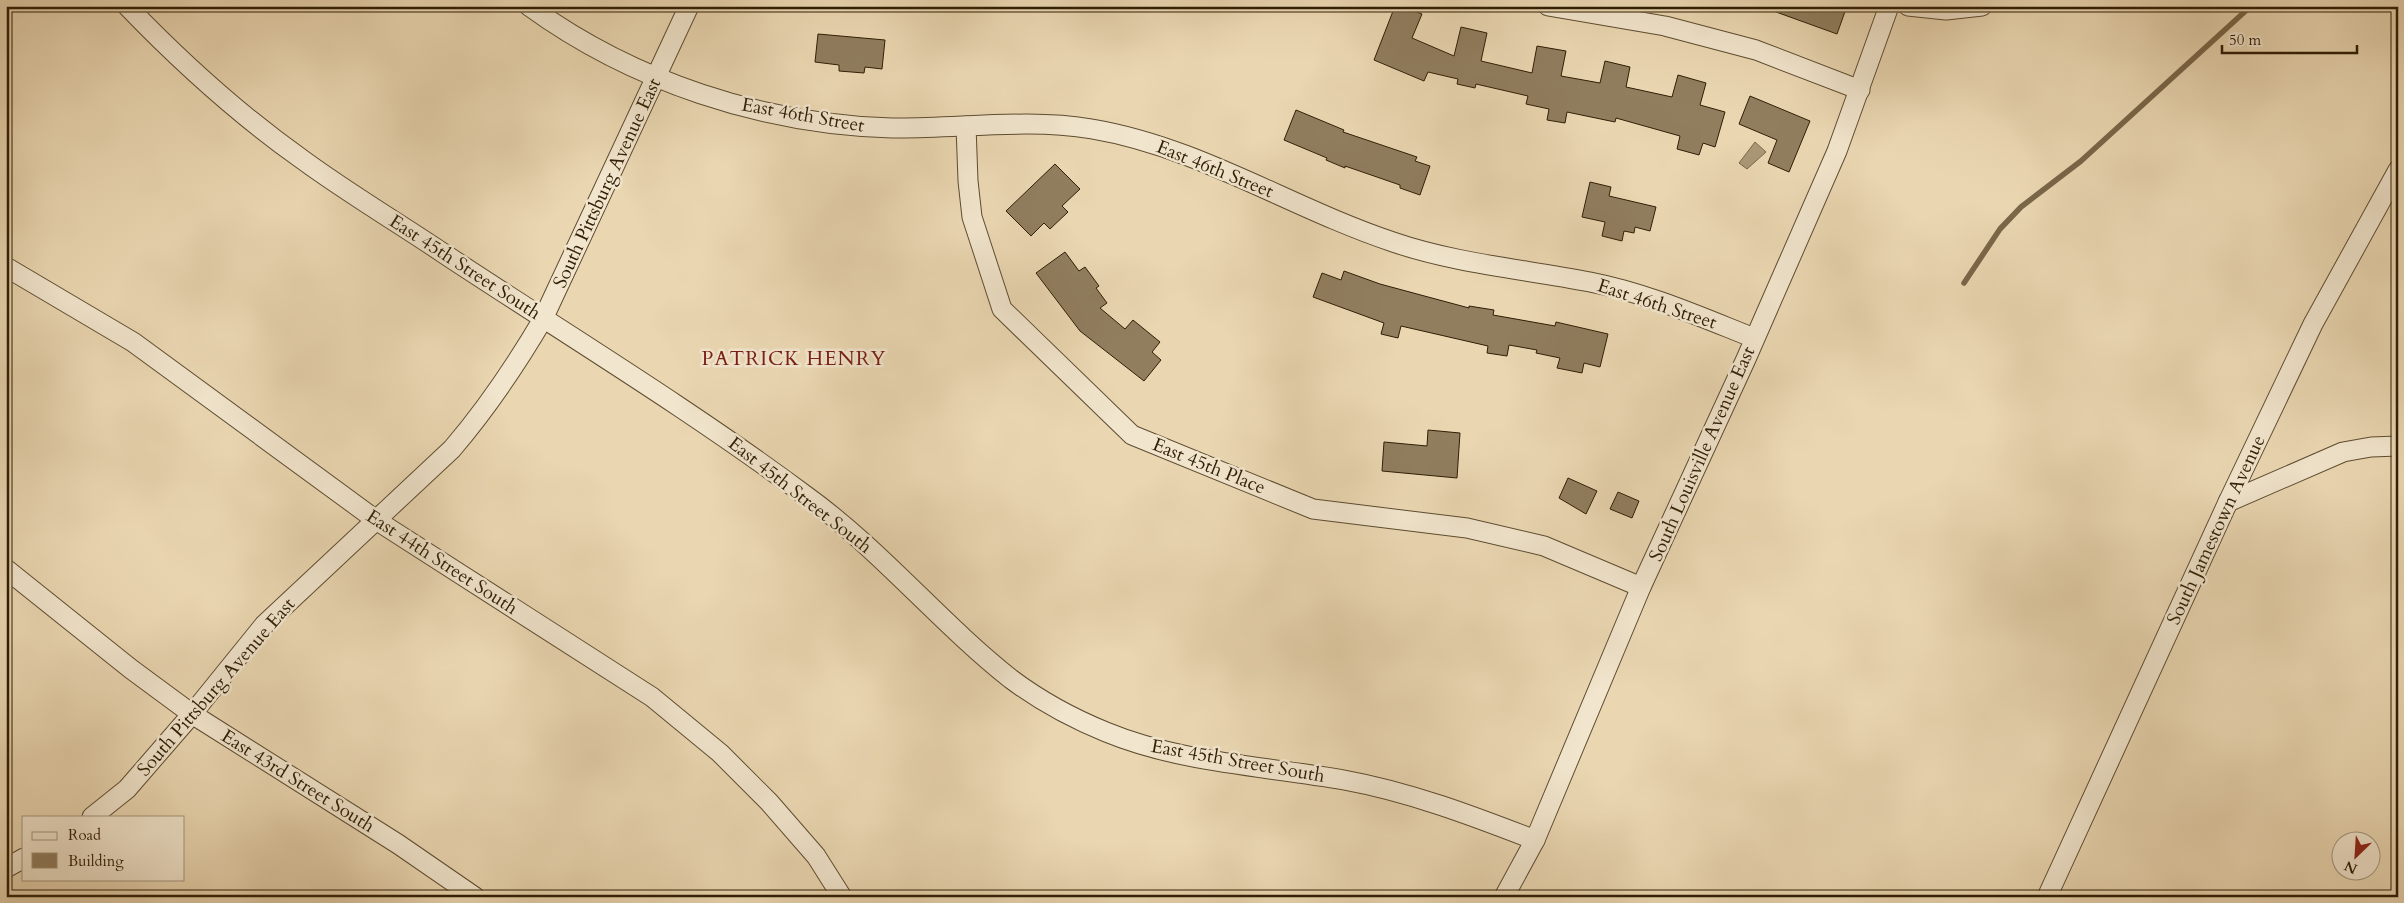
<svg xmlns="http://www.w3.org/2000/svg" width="2404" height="903" viewBox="0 0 2404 903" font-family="Cardo,serif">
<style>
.water{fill:#aa9877;stroke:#796749}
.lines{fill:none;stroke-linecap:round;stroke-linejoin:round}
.stream{stroke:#796749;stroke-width:5.5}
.building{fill:#907e5f;stroke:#2f1e05}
.minor-casing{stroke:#5e4c30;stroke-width:21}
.minor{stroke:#f1e5cd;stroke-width:19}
.labels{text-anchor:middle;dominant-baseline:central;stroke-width:5;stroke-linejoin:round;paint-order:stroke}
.street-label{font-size:19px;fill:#2f1e05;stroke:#f1e5cd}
.neighbourhood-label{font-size:20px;letter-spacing:1px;fill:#7a1f14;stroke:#f1e5cd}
</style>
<rect width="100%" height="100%" fill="#ead7b2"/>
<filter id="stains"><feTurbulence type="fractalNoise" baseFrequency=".004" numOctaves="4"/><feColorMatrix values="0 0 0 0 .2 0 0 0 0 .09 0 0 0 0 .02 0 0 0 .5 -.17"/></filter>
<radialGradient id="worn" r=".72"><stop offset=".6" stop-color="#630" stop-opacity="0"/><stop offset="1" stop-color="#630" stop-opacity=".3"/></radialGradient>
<!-- water -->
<path class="water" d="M 1755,142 L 1766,152 L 1747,169 L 1739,163 Z"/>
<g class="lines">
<!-- stream -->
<path class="stream" d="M 1964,283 L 2000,229 L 2021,207 L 2081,161 L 2251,6"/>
</g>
<!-- building -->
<g class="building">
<path d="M 1395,6 L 1402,6 L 1422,14 L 1412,38 L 1454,56 L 1461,27 L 1487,33 L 1481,61 L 1532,73 L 1537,46 L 1566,51 L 1561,76 L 1600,83 L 1605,61 L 1630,67 L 1626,87 L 1672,97 L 1678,75 L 1706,83 L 1700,105 L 1725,112 L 1715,147 L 1703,143 L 1699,155 L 1677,149 L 1680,136 L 1616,118 L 1615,122 L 1567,112 L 1565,123 L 1547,120 L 1549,109 L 1526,104 L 1528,96 L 1476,84 L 1475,88 L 1457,84 L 1458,79 L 1428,72 L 1424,81 L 1374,60 Z"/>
<path d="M 1766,6 L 1847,6 L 1837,34 L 1765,8 Z"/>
<path d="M 818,34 L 885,40 L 882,69 L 865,67 L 864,73 L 839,71 L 839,65 L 815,62 Z"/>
<path d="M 1750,96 L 1810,121 L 1789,172 L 1768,163 L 1777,140 L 1739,124 Z"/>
<path d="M 1296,110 L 1344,130 L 1343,132 L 1417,157 L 1415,161 L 1430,166 L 1420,195 L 1400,188 L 1400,185 L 1345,166 L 1345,168 L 1326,160 L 1327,158 L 1284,140 Z"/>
<path d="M 1055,164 L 1080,189 L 1062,206 L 1068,212 L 1050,229 L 1044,223 L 1031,236 L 1006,211 Z"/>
<path d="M 1590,182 L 1611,187 L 1609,196 L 1656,207 L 1650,231 L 1635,227 L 1634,233 L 1624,231 L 1622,241 L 1602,236 L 1605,222 L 1582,217 Z"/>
<path d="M 1065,252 L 1079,271 L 1085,267 L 1099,286 L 1096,288 L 1107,303 L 1100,308 L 1125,329 L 1133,320 L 1160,342 L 1152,352 L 1161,360 L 1144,381 L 1080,331 L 1036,273 Z"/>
<path d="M 1344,271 L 1380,284 L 1469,308 L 1469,306 L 1494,310 L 1493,315 L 1555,326 L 1556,322 L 1608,334 L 1600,367 L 1584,363 L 1582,373 L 1557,368 L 1560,358 L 1536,353 L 1537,350 L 1509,345 L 1507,356 L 1487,353 L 1488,346 L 1401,326 L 1398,338 L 1381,334 L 1384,323 L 1313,297 L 1322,273 L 1341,280 Z"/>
<path d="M 1428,430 L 1460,433 L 1457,478 L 1382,471 L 1384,442 L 1427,446 Z"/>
<path d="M 1568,478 L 1597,491 L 1586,514 L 1559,498 Z"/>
<path d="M 1618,492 L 1639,501 L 1632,518 L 1610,509 Z"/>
</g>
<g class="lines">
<!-- minor casing -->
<g class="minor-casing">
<g id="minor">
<path d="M 127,6 C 179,60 242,117 303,160 C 348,193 397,222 443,253 C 564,333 688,408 805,495 C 880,549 939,622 1011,679 C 1039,700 1074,719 1106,732 C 1181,763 1265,766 1344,780 C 1410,792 1473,816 1535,840"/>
<path d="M 529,6 C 632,81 764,125 892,128 C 958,129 1026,118 1092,129 C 1199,147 1291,208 1393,242 C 1457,264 1525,269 1590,282 C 1647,293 1701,317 1754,338"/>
<path d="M 1548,6 L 1665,26 L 1756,50 L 1860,90"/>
<path d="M 1908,6 L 1946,10 L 1982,6"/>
<path d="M 966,126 L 968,181 L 972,217 L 1002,309 L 1132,435 L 1313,509 L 1467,528 L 1544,546 L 1641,587"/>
<path d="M 6,267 L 133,342 L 376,520 L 652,697 L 720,753 L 769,802 L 816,856 L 842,897"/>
<path d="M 2228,502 L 2343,452 L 2371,447 L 2398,446"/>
<path d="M 6,569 L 131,669 L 192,714 L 398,844 L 475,897"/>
<path d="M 92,817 L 127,789 L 192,714 L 264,625 L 452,449 C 487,408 516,365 543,319 L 689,6"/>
<path d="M 6,868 L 24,858"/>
<path d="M 1504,897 L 1535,840 L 1641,587 L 1746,359 L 1837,151 L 1889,6"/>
<path d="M 2047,897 L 2228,502 L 2313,324 L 2398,170"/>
</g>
</g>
<!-- minor -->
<use href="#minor" class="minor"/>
</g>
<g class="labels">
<!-- street labels -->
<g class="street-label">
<text transform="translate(803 115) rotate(10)">East 46th Street</text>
<text transform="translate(1215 169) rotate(22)">East 46th Street</text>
<text transform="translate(607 183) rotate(-65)">South Pittsburg Avenue East</text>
<text transform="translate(465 267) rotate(33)">East 45th Street South</text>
<text transform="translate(1657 304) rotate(18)">East 46th Street</text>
<text transform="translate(1702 454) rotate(-66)">South Louisville Avenue East</text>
<text transform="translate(1209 466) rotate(22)">East 45th Place</text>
<text transform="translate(800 495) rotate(38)">East 45th Street South</text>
<text transform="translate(2216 530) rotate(-65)">South Jamestown Avenue</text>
<text transform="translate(442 562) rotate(33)">East 44th Street South</text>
<text transform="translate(216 687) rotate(-49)">South Pittsburg Avenue East</text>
<text transform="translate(1238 761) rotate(10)">East 45th Street South</text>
<text transform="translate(298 781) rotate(32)">East 43rd Street South</text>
</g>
<!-- neighbourhood labels -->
<g class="neighbourhood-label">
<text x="794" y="358">PATRICK HENRY</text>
</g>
</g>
<!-- margin -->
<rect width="2404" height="903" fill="none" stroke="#ead7b2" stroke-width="25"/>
<rect x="8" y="8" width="2389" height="888" fill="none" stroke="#2f1e05" stroke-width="2.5"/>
<rect x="12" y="12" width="2379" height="878" fill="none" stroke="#2f1e05"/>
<!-- legend -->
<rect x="22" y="816" width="162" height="65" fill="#f1e5cd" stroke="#a3957d"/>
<rect x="32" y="832" width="25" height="8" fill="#f1e5cd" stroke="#a3957d"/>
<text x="68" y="840" font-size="15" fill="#2f1e05">Road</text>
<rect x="32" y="853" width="25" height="15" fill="#907e5f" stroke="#a3957d"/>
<text x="68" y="866" font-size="15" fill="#2f1e05">Building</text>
<!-- north arrow -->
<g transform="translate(2356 856) rotate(205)"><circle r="24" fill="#f1e5cd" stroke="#a3957d"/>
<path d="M0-4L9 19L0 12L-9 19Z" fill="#8f2418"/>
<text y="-8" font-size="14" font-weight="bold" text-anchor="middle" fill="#2f1e05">N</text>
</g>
<!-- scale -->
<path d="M2222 45v8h135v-8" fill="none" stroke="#2f1e05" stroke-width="2.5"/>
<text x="2229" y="45" font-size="15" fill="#2f1e05" stroke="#f1e5cd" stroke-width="4" paint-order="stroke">50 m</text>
<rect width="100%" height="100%" filter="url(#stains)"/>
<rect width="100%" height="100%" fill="url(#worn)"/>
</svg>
